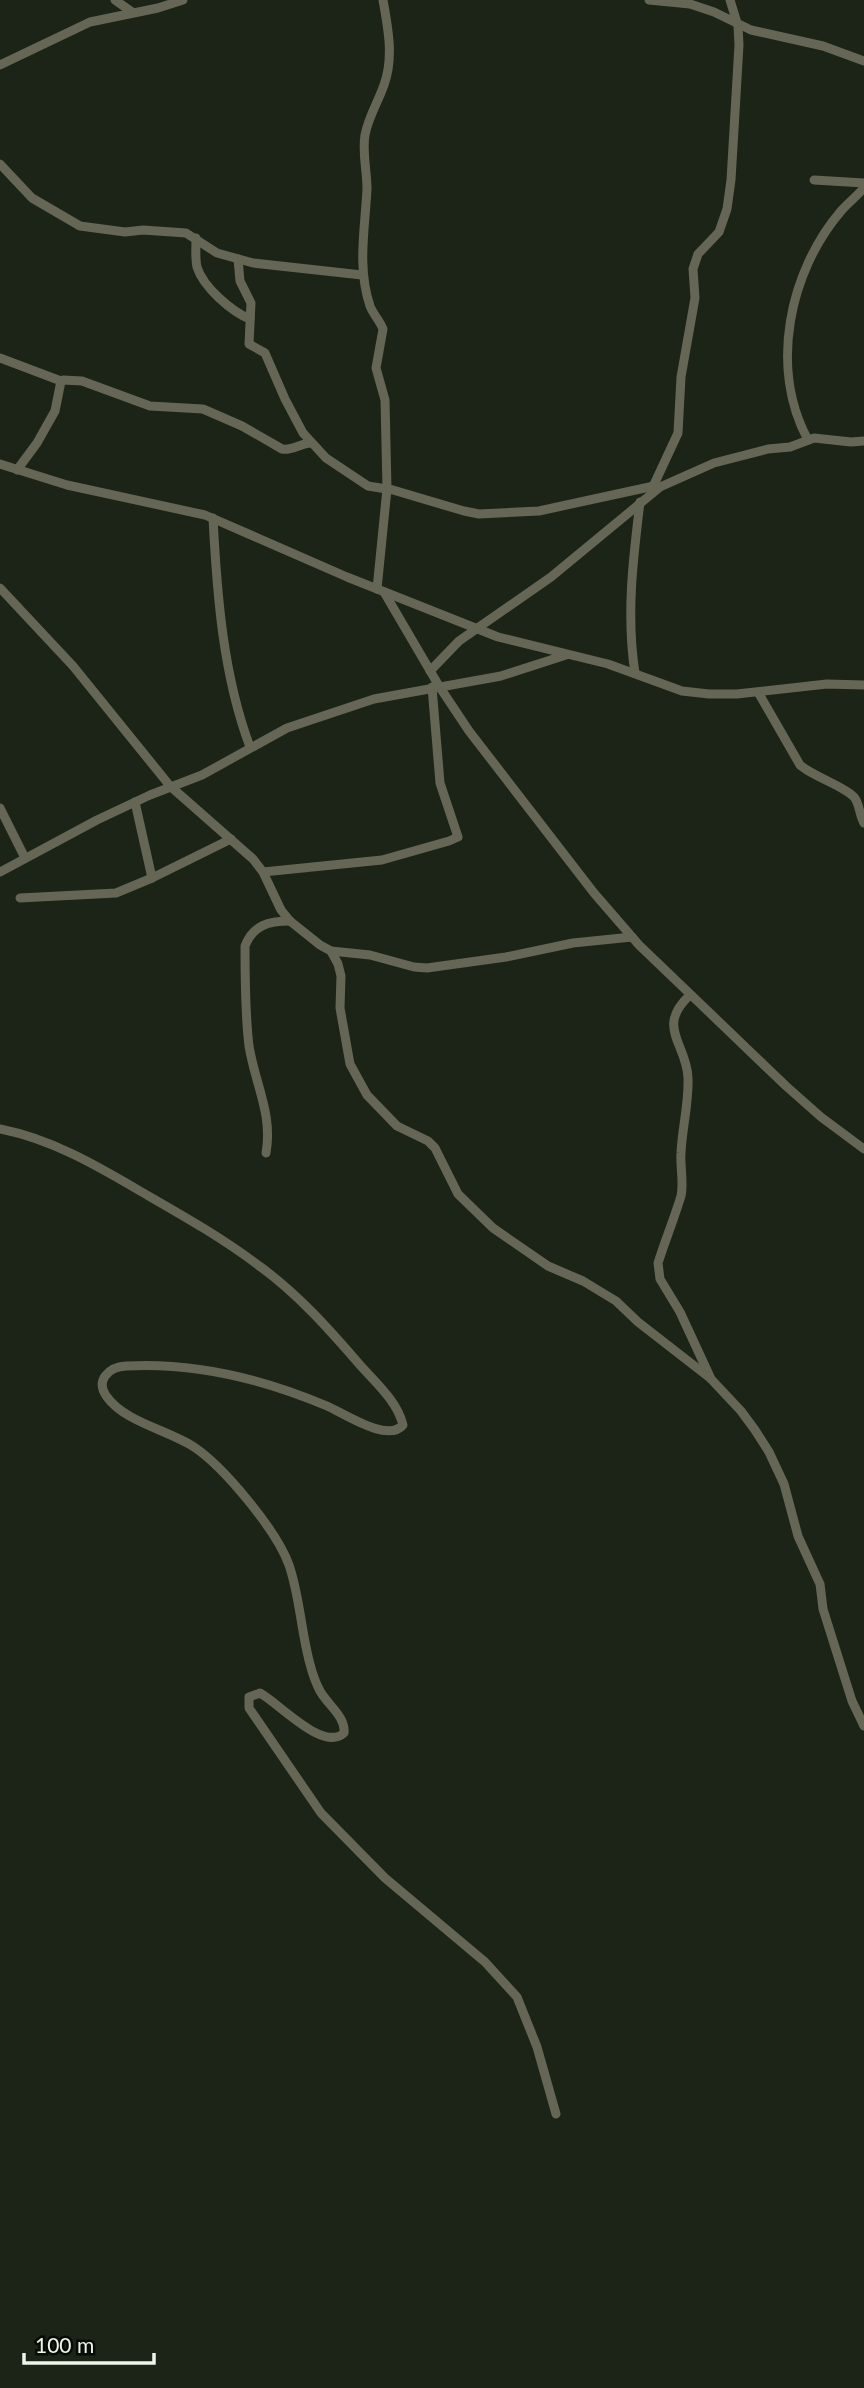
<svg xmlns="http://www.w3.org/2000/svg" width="864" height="2388" viewBox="0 0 864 2388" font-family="Lato,sans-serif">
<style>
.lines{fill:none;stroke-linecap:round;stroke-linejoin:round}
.minor{stroke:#656655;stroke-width:9}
</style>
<rect width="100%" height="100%" fill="#1b2416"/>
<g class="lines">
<!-- minor -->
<g class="minor">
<path d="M 115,0 L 132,12"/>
<path d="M 649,0 L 690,4 L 714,12 L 751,30 L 823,46 L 864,61"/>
<path d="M 0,65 L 90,22 L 158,8 L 183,0"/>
<path d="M 0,164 L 32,198 L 80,226 L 125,232 L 143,230 L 186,233 L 217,253 L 253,263 L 362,275"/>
<path d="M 814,180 L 864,183"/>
<path d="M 196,238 C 196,248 195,258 197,267 C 203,287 232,312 250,319"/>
<path d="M 238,259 L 240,281 L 251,303 L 249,344 L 265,353 L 285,399 L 303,433 L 326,458 L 368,486 L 393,490 L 464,511 L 479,514 L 539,511 L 654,486"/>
<path d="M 0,358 L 61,381"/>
<path d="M 808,440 C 769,368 789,272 841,211 C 848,203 857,196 864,188"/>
<path d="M 0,464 L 67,485 L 205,515 L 347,577 L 498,637 L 608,664 L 682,691 L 709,694 L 737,694 L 827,684 L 864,685"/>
<path d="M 17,470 L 37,443 L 55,411 L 61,381 L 63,380 L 82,381 L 150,406 L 203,409 L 242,426 L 282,449 C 292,451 301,443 311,443"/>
<path d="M 651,491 L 678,433 L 681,377 L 695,298 L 693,269 L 698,254 L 719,232 L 727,209 L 731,180 L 739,45 L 738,26 L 730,0"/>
<path d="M 213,518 C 217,595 223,675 250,747"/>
<path d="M 0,588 L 73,666 L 170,786 L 253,859 L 263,872 L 281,910 L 290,921 L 320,945 L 331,951 L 370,955 L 414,967 L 427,968 L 506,957 L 573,943 L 632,937"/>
<path d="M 377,589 L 387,489 L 385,400 L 376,368 L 383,329 C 380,321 373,314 370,306 C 357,267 365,229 367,189 C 367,170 362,154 365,135 C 368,118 378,102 384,85 C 394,58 388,28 383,0"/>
<path d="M 384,592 L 439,686 L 469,731 L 594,893 L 639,945 L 786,1086 L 821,1117 L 864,1149"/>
<path d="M 430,671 L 459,641 L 551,577 L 660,487 L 714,463 L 768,449 L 790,447 L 814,438 L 851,442 L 864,441"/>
<path d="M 635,673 C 626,616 633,559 640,502"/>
<path d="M 758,692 L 800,765 C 814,777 844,786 854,797 C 860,804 859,815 864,823"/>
<path d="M 135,802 L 152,878"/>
<path d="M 0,808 L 25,858"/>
<path d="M 0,872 L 97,820 L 150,795 L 202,775 L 287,728 L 374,699 L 501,676 L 566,655"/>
<path d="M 263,872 L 382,860 L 449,841 L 458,837 L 440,783 L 432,687"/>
<path d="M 20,898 L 116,893 L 152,878 L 231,839"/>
<path d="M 331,951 L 338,964 L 341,976 L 340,1008 L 350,1064 L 367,1095 L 397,1126 L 428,1141 L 435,1148 L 458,1194 L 493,1228 L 548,1266 L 583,1281 L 616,1301 L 638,1322 L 710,1378"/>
<path d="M 690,995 C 655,1027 687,1044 688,1078 C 689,1104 682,1128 681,1153 C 680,1167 684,1183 681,1196 C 674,1219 665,1241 658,1263 L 660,1279 L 680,1312 L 711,1379 L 741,1411 L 755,1430 L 769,1452 L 784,1484 L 798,1536 L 820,1584 L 823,1609 L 852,1701 L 864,1726"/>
<path d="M 0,1129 C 51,1139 96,1165 140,1191 C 180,1214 221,1237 258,1265 C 297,1293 329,1329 360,1365 C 376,1383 397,1401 403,1425 C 388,1443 345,1414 327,1406 C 263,1379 195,1362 126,1366 C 108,1367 95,1381 107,1397 C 125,1422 168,1430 194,1447 C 224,1467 277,1531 289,1565 C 300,1597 301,1632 310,1664 C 312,1672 315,1681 319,1689 C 326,1704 346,1716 344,1733 C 323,1752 280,1704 260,1693 L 249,1697 L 249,1708 L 321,1813 L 385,1878 L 485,1962 L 517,1997 L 537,2047 L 556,2114"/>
<path d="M 266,1153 C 273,1114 255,1084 249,1046 C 245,1013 245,979 245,946 C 253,925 269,921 290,921"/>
</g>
</g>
<!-- scale -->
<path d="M24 2353v10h130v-10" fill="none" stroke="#eef5eb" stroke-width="3.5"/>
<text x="35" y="2353" font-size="21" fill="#eef5eb" stroke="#080c06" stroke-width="5" paint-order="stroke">100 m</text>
</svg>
